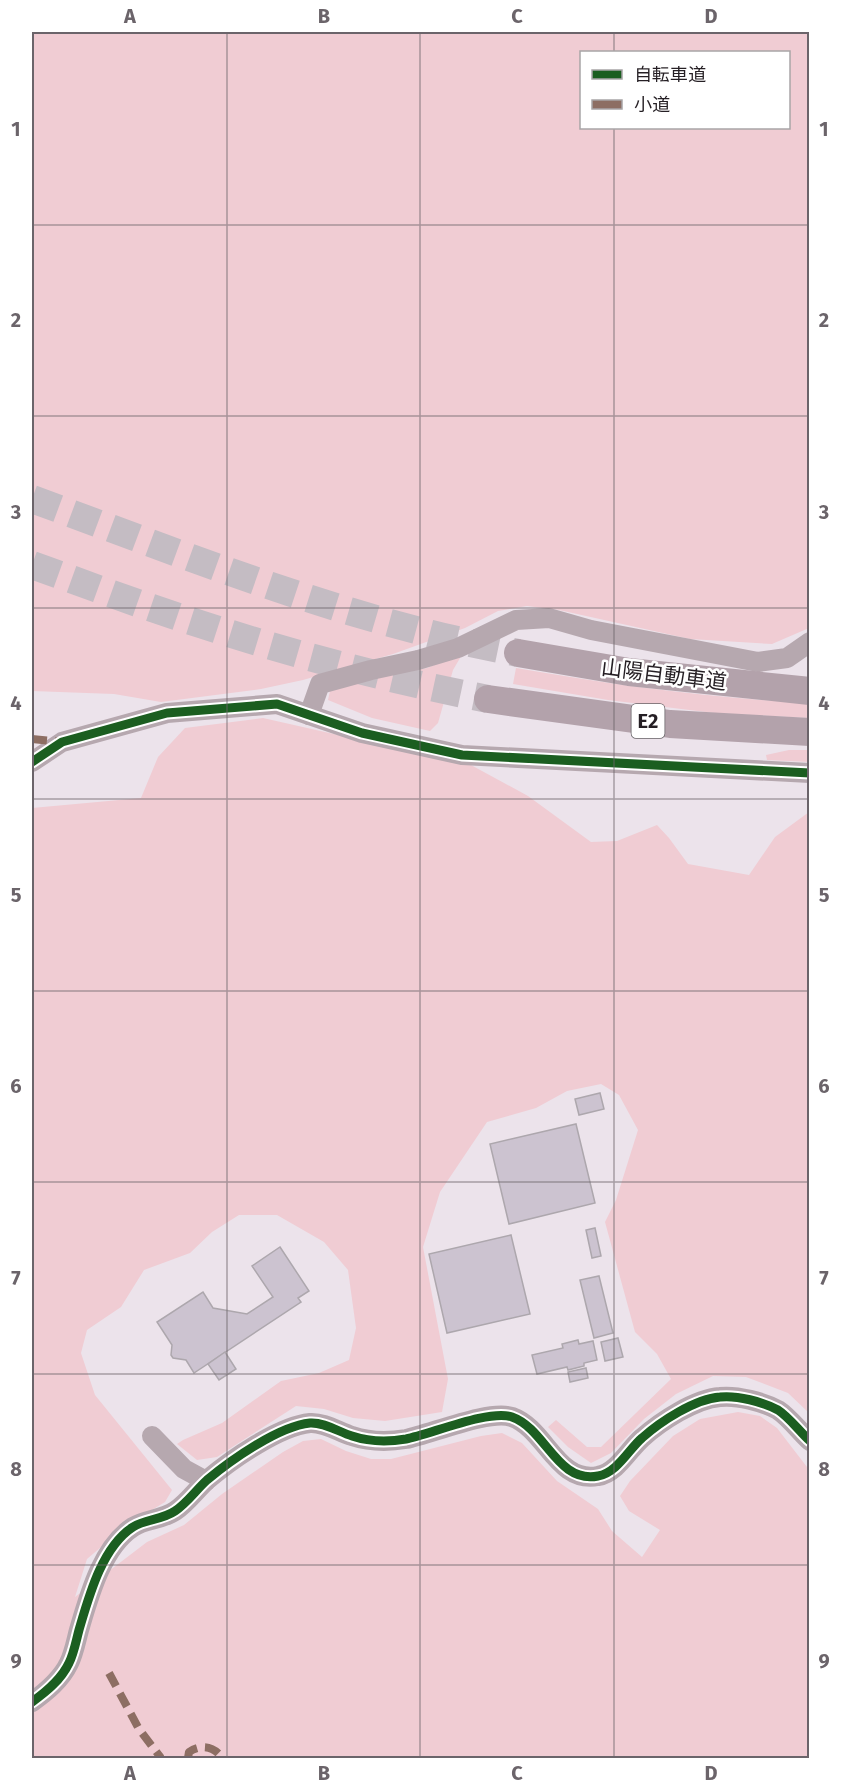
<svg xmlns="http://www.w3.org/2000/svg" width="841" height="1790" viewBox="0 0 841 1790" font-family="'Fira Sans','Noto Sans JP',sans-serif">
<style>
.green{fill:#f0ccd3;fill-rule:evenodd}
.building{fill:#ccc3d0;stroke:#ada7ad;stroke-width:1.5}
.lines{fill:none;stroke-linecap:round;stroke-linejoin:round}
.highway-tunnel{stroke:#c4bcc3;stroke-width:28;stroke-dasharray:28 14;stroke-linecap:butt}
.minor{stroke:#b6a8af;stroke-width:20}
.highway{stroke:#b3a2ab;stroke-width:28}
.quiet{stroke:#8d6e63;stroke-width:8;stroke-dasharray:15 8;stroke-linecap:butt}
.cycleway-casing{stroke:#fff;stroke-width:13}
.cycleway{stroke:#1b5e20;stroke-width:9}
.grid{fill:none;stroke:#6b646a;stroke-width:1.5;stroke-opacity:0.55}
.labels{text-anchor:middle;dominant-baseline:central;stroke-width:5;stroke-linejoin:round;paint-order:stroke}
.shield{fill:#fff;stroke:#666266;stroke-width:1.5}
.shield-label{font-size:20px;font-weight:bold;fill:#251f24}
.street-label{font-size:21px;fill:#251f24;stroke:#fff}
.neatline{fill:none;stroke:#6b646a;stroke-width:2}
.grid-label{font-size:20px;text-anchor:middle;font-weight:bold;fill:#6b646a}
</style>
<rect width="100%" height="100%" fill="#ece3eb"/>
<!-- green -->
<g class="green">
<path d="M 32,32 L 809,32 L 809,628 L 772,644 L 690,639 L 559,610 L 527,606 L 498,611 L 465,628 L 393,654 L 303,680 L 261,689 L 161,702 L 114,694 L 32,691 ZM 582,52 L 788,52 L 788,128 L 582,128 Z"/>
<path d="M 463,653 L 453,670 L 438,723 L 430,731 L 372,718 L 328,700 L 330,691 L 357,680 L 427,668 Z"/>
<path d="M 516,668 C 615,685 709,698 809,703 L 809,718 L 714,713 L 608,700 L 513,684 Z"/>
<path d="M 263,718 L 471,765 L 528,796 L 591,842 L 617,841 L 657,825 L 669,838 L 688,864 L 749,875 L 775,837 L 809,812 L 809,1413 L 788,1393 L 746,1377 L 713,1376 L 676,1394 L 644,1419 L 611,1453 L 591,1463 L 568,1447 L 548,1427 L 556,1420 L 587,1447 L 601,1447 L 671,1379 L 657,1354 L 635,1332 L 605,1222 L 616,1200 L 638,1130 L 619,1095 L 601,1084 L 567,1091 L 536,1108 L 487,1122 L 440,1192 L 423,1247 L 448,1379 L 442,1412 L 385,1421 L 353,1418 L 324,1409 L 296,1406 L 217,1457 L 197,1460 L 177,1444 L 183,1440 L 222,1423 L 281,1381 L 319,1373 L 349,1360 L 356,1328 L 348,1270 L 324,1242 L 277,1215 L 239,1215 L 212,1232 L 190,1253 L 144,1270 L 121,1307 L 87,1330 L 81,1353 L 95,1395 L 172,1490 L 165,1502 L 127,1525 L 87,1559 L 75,1597 L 147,1542 L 184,1525 L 222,1494 L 283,1452 L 303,1441 L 321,1439 L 346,1451 L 371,1459 L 391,1459 L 481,1436 L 502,1433 L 522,1443 L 557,1481 L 598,1509 L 612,1531 L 642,1557 L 660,1530 L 629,1511 L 620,1496 L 630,1481 L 673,1436 L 700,1419 L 738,1412 L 760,1416 L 777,1428 L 807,1467 L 809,1470 L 809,1758 L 32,1758 L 32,808 L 141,798 L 158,757 L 185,728 Z"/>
<path d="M 789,750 L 809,750 L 809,762 L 767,760 L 766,755 Z"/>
</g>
<!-- building -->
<g class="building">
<path d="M 600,1093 L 604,1109 L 579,1115 L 575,1099 Z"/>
<path d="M 576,1124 L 595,1203 L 509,1224 L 490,1144 Z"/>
<path d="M 595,1228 L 601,1256 L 592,1258 L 586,1230 Z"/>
<path d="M 511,1235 L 530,1314 L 447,1333 L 429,1254 Z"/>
<path d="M 280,1247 L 309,1291 L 298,1298 L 301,1302 L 194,1373 L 186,1360 L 173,1358 L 171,1355 L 172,1345 L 157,1322 L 203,1292 L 213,1308 L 247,1314 L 273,1297 L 252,1266 Z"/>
<path d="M 599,1276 L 613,1333 L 594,1338 L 580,1280 Z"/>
<path d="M 618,1338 L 623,1357 L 605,1361 L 601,1342 Z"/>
<path d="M 578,1340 L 579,1344 L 593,1341 L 597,1360 L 584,1363 L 584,1366 L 568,1370 L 567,1367 L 537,1374 L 532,1355 L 563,1348 L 562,1344 Z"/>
<path d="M 225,1352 L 236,1369 L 219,1380 L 208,1364 Z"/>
<path d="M 586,1368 L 588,1378 L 570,1382 L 568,1372 Z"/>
</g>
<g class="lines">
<!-- highway-tunnel -->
<g class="highway-tunnel">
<path d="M 32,499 C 160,546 288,597 420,631 C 453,640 486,646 518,653"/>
<path d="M 32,565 C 88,585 143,606 200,624 C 295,655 391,680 488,699"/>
</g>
<!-- minor -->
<g class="minor">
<path d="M 309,715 L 320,684 L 371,670 L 418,660 L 458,648 L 516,620 L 549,618 L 591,630 L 758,662 L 787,658 L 810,642"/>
<path d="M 32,762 L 62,742 L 167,713 L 277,704 L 362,733 L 462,755 L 810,773"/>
<path d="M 152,1436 L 184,1469 L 206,1481"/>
<path d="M 32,1702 C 46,1692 61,1680 69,1663 C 74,1653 76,1641 79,1630 C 89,1596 102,1547 133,1527 C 145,1519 162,1520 175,1511 C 187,1503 196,1490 207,1480 C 231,1460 279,1426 310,1423 C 324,1422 339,1432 352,1436 C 370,1442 388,1442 406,1439 C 431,1434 490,1409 512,1417 C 546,1429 557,1484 598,1476 C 617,1473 629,1449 642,1438 C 661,1421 695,1399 720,1397 C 737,1395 763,1402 778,1410 C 789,1417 800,1432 810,1441"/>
</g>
<!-- highway -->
<g class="highway">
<path d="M 518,653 L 629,672 L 810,691"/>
<path d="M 488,699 L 670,724 L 810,732"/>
</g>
<!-- quiet -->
<g class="quiet">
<path d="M 32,739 L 62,742"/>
<path d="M 109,1673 L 139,1729 L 161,1758"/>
<path d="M 188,1758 L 189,1752 C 201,1744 214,1746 222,1758"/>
</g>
<!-- cycleway casing -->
<g class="cycleway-casing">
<g id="cycleway">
<path d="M 32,762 L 62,742 L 167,713 L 277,704 L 362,733 L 462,755 L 810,773"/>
<path d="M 32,1702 C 46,1692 61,1680 69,1663 C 74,1653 76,1641 79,1630 C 89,1596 102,1547 133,1527 C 145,1519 162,1520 175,1511 C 187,1503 196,1490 207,1480 C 231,1460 279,1426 310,1423 C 324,1422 339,1432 352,1436 C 370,1442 388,1442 406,1439 C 431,1434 490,1409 512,1417 C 546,1429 557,1484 598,1476 C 617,1473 629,1449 642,1438 C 661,1421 695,1399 720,1397 C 737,1395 763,1402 778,1410 C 789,1417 800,1432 810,1441"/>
</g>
</g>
<!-- cycleway -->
<use href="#cycleway" class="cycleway"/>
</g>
<!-- grid -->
<path class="grid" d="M 227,32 L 227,1758M 420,32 L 420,1758M 614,32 L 614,52M 614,128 L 614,1758M 32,225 L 810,225M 32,416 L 810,416M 32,608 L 810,608M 32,799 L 810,799M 32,991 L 810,991M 32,1182 L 810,1182M 32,1374 L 810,1374M 32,1565 L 810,1565"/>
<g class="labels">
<!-- shield labels -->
<rect class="shield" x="631.5" y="704" width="33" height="34" rx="4.5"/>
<g class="shield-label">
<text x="648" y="721">E2</text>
</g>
<!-- street labels -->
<g class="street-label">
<text transform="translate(664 675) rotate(7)">山陽自動車道</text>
</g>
</g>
<!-- border -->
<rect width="841" height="1790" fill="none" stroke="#ffffff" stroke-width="66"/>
<!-- legend -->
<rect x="580" y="51" width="210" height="78" fill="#ffffff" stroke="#a8a5a7" stroke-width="1.5"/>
<rect x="592" y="70" width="30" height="9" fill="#1b5e20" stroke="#a8a5a7" stroke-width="1.5"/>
<text x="634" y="81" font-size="18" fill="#251f24">自転車道</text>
<rect x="592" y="100" width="30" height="9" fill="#8d6e63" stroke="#a8a5a7" stroke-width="1.5"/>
<text x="634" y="111" font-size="18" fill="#251f24">小道</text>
<rect x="33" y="33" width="775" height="1724" class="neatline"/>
<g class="grid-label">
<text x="130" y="23">A</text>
<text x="324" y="23">B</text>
<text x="517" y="23">C</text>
<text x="711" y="23">D</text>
<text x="16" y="136">1</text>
<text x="824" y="136">1</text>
<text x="16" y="327">2</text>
<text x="824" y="327">2</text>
<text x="16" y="519">3</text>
<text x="824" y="519">3</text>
<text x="16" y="710">4</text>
<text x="824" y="710">4</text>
<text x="16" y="902">5</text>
<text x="824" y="902">5</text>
<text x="16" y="1093">6</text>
<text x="824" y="1093">6</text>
<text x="16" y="1285">7</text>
<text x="824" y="1285">7</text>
<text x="16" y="1476">8</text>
<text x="824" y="1476">8</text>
<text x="16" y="1668">9</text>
<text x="824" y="1668">9</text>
<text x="130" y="1780">A</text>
<text x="324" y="1780">B</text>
<text x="517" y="1780">C</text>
<text x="711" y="1780">D</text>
</g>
</svg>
